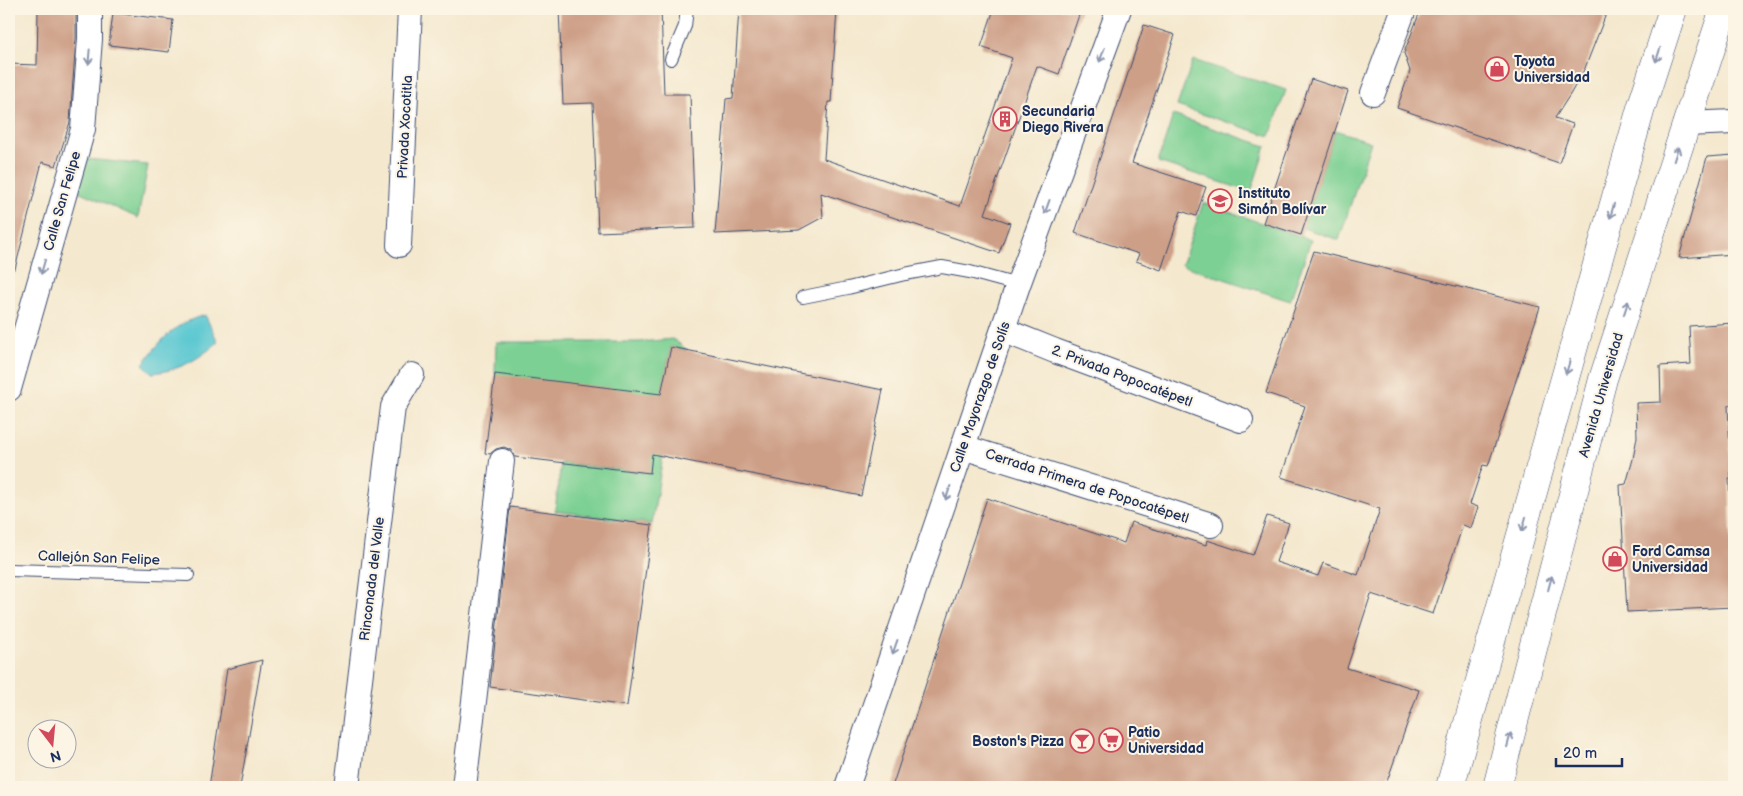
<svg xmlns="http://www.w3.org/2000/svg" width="1743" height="796" viewBox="0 0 1743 796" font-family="'Balsamiq Sans',sans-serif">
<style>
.green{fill:#7cd093;stroke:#4c8078}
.water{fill:#5bc8d1;stroke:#3b7c98}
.building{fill:#cd9f87}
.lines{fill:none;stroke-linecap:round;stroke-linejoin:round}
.service-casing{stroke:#3c4b6f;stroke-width:14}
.minor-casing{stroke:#3c4b6f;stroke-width:26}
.secondary-casing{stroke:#3c4b6f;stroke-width:29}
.service{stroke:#fff;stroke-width:12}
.minor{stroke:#fff;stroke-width:24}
.secondary{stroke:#fff;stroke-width:28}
.oneway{stroke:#8d97ae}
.labels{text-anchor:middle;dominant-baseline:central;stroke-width:4;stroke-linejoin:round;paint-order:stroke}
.poi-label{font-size:14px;font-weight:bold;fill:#1b2f5e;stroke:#fcf5e5;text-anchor:start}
.street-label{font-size:14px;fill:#1b2f5e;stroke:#fcf5e5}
</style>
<rect width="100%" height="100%" fill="#fcf5e5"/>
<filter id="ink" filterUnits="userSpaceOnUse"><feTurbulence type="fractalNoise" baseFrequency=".02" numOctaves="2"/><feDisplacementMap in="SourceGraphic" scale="10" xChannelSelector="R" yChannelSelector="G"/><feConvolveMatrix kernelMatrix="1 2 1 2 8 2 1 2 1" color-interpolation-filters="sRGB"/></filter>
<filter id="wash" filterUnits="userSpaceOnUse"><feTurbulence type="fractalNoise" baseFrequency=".0096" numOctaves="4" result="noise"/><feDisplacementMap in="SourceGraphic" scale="20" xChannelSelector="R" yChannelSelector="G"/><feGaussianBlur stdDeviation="1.12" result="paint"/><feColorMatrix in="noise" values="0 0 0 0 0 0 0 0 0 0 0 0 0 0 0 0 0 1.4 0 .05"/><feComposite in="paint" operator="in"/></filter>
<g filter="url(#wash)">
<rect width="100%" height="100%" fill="#f4e8ce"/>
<!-- green -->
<g class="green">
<path d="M 1193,60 L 1286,90 L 1270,136 L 1177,106 Z"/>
<path d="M 1173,115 L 1266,146 L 1251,192 L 1158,162 Z"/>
<path d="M 1335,130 L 1371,142 L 1339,240 L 1303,228 Z"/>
<path d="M 88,159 L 148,165 L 138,218 L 76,190 Z"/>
<path d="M 1203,203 L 1311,240 L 1290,301 L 1182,265 Z"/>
<path d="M 673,339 L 687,350 L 671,347 L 662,392 L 663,456 L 652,524 L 555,511 L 561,463 L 650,473 L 495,374 L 496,342 L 639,342 Z"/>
</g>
<!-- water -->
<path class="water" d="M 205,315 L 218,342 C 198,360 178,371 152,373 L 143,364 C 162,339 173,324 205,315 Z"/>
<g id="blocks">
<!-- building -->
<g class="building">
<path d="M 38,9 L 76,9 L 76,38 L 70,122 L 56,166 L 42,162 L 15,269 L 9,268 L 9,64 L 37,65 Z"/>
<path d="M 559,9 L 661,9 L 664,94 L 690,94 L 695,228 L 598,232 L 593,103 L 563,104 Z"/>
<path d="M 739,9 L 837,9 L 831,102 L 828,102 L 824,159 L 960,206 L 1012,58 L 981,47 L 994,9 L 1081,9 L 1059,74 L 1037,66 L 985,214 L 1010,223 L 999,253 L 821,193 L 823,217 L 799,230 L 715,234 L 726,99 L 733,98 Z"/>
<path d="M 1421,9 L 1608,9 L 1585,68 L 1571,93 L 1555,118 L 1573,124 L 1559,163 L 1397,108 L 1410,71 L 1404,53 Z"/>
<path d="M 113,13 L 173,20 L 169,52 L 109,45 Z"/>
<path d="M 1144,25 L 1175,35 L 1132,163 L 1206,187 L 1196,216 L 1181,211 L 1161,270 L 1136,261 L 1139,254 L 1075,233 Z"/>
<path d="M 1311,79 L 1348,91 L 1301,235 L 1263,223 Z"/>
<path d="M 1734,155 L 1734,254 L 1679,258 L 1707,157 Z"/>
<path d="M 1314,251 L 1540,307 L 1488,466 L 1483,465 L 1470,504 L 1478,507 L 1471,528 L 1463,525 L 1433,614 L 1371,594 L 1347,668 L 1419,690 L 1385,787 L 892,787 L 987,498 L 1124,543 L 1131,522 L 1206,545 L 1207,540 L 1253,555 L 1267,516 L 1289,523 L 1276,562 L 1318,576 L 1323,563 L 1358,575 L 1380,509 L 1281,477 L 1305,406 L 1266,393 Z"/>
<path d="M 1734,323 L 1734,404 L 1728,405 L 1731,479 L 1729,479 L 1732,556 L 1734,556 L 1734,607 L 1627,612 L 1620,485 L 1626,484 L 1633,459 L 1637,437 L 1636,403 L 1661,402 L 1660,366 L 1691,364 L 1689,326 Z"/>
<path d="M 671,347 L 883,390 L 861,496 L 652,454 L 650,473 L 515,457 L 511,450 L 504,447 L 496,449 L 490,454 L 485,453 L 495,374 L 661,394 Z"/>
<path d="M 510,507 L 652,525 L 627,706 L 490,687 Z"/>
<path d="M 262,660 L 240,787 L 209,787 L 227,669 Z"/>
</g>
</g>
</g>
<g filter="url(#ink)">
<use href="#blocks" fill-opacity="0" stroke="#3c4b6f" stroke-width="1"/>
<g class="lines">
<!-- service casing -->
<g class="service-casing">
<g id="service">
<path d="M 671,59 L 685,26 L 687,9"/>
<path d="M 803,297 L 848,288 L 905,274 L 942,267 L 970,272 L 1018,285"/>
<path d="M 9,570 L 188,575"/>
</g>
</g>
<!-- minor casing -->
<g class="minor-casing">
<g id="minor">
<path d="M 1373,93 L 1404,9"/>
<path d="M 1685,124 L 1734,122"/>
<path d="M 399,245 L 410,9"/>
<path d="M 1003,330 L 1055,351 L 1241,420"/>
<path d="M 9,389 L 83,129 L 90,39 L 90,9"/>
<path d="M 963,447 L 1211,525"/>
<path d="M 347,787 L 393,407 L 412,375"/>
<path d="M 464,787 L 502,461"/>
<path d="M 847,787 L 1018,285 L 1119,9"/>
</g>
</g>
<!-- secondary casing -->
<g class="secondary-casing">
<g id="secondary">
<path d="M 1450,787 L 1641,108 L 1673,9"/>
<path d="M 1497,787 L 1603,379 L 1724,9"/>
</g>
</g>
<!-- service -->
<use href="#service" class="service"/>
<!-- minor -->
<use href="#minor" class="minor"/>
<!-- secondary -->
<use href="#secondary" class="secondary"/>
</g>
<!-- one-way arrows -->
<defs><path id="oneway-shaft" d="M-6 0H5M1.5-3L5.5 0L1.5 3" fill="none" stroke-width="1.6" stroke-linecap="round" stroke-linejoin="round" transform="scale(1.25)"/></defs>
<g class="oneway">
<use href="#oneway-shaft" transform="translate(1102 55) rotate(110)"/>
<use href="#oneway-shaft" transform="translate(1658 55) rotate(108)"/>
<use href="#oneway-shaft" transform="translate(89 57) rotate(95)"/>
<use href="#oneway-shaft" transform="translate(1676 154) rotate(-72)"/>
<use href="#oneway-shaft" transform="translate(1047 207) rotate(110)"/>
<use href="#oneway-shaft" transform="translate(1612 211) rotate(106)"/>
<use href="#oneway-shaft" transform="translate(43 267) rotate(106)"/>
<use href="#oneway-shaft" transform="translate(1626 308) rotate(-72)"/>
<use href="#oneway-shaft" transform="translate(1568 367) rotate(106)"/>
<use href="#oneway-shaft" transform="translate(948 493) rotate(109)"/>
<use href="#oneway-shaft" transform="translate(1524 524) rotate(106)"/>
<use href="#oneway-shaft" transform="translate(1550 583) rotate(-75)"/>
<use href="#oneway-shaft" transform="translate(895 647) rotate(109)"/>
<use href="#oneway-shaft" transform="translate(1509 740) rotate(-75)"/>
</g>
</g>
<!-- icons -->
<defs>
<g id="shop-ring" transform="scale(1.25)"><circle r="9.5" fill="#fcf5e5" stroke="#d1495b" stroke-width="1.5"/><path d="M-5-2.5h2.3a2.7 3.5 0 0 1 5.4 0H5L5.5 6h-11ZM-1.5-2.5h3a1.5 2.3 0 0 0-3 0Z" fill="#d1495b"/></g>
<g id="building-ring" transform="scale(1.25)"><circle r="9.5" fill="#fcf5e5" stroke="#d1495b" stroke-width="1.5"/><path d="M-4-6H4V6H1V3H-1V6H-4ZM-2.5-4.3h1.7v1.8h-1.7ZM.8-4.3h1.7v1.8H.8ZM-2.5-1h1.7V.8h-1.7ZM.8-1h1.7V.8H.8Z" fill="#d1495b"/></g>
<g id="school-ring" transform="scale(1.25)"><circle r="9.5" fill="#fcf5e5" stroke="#d1495b" stroke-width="1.5"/><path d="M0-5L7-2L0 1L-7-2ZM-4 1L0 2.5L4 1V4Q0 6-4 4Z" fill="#d1495b"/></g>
<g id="supermarket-ring" transform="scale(1.25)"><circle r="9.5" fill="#fcf5e5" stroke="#d1495b" stroke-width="1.5"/><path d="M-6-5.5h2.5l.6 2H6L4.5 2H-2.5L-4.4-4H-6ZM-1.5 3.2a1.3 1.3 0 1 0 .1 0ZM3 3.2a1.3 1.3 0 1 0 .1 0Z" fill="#d1495b"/></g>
<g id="bar-ring" transform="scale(1.25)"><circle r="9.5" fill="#fcf5e5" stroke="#d1495b" stroke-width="1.5"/><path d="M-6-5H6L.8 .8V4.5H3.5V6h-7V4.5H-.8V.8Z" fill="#d1495b"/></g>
</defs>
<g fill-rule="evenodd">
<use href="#shop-ring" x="1497" y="69"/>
<use href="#building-ring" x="1005" y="119"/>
<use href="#school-ring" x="1220" y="201"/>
<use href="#shop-ring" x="1615" y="559"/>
<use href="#supermarket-ring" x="1111" y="740"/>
<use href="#bar-ring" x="1082" y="741"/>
</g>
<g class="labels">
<!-- poi labels -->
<g class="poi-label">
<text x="1514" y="61">Toyota<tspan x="1514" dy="16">Universidad</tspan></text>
<text x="1022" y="111">Secundaria<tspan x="1022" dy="16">Diego Rivera</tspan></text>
<text x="1238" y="193">Instituto<tspan x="1238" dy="16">Simón Bolívar</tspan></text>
<text x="1632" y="551">Ford Camsa<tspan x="1632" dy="16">Universidad</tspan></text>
<text x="1128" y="732">Patio<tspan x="1128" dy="16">Universidad</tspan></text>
<text x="1064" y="741" text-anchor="end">Boston's Pizza</text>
</g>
<!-- street labels -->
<g class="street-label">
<text transform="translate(405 127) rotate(-87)">Privada Xocotitla</text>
<text transform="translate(62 201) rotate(-74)">Calle San Felipe</text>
<text transform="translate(1122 376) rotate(21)">2. Privada Popocatépetl</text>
<text transform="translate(1601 395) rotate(-74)">Avenida Universidad</text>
<text transform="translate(980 397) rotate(-71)">Calle Mayorazgo de Solís</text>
<text transform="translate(1087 486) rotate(18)">Cerrada Primera de Popocatépetl</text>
<text transform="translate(99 558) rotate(2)">Callejón San Felipe</text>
<text transform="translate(372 579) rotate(-83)">Rinconada del Valle</text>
</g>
</g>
<!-- margin -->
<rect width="1743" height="796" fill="none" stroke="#fcf5e5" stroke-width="30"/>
<!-- north arrow -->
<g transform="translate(52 744) rotate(164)"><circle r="24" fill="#fcf5e5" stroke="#a2a6af"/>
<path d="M0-4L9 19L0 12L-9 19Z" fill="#d1495b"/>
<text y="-8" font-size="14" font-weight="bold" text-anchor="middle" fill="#1b2f5e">N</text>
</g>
<!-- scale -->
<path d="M1556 758v8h66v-8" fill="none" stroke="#1b2f5e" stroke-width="2.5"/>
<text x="1563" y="758" font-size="15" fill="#1b2f5e" stroke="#fcf5e5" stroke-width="4" paint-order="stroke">20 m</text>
</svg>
